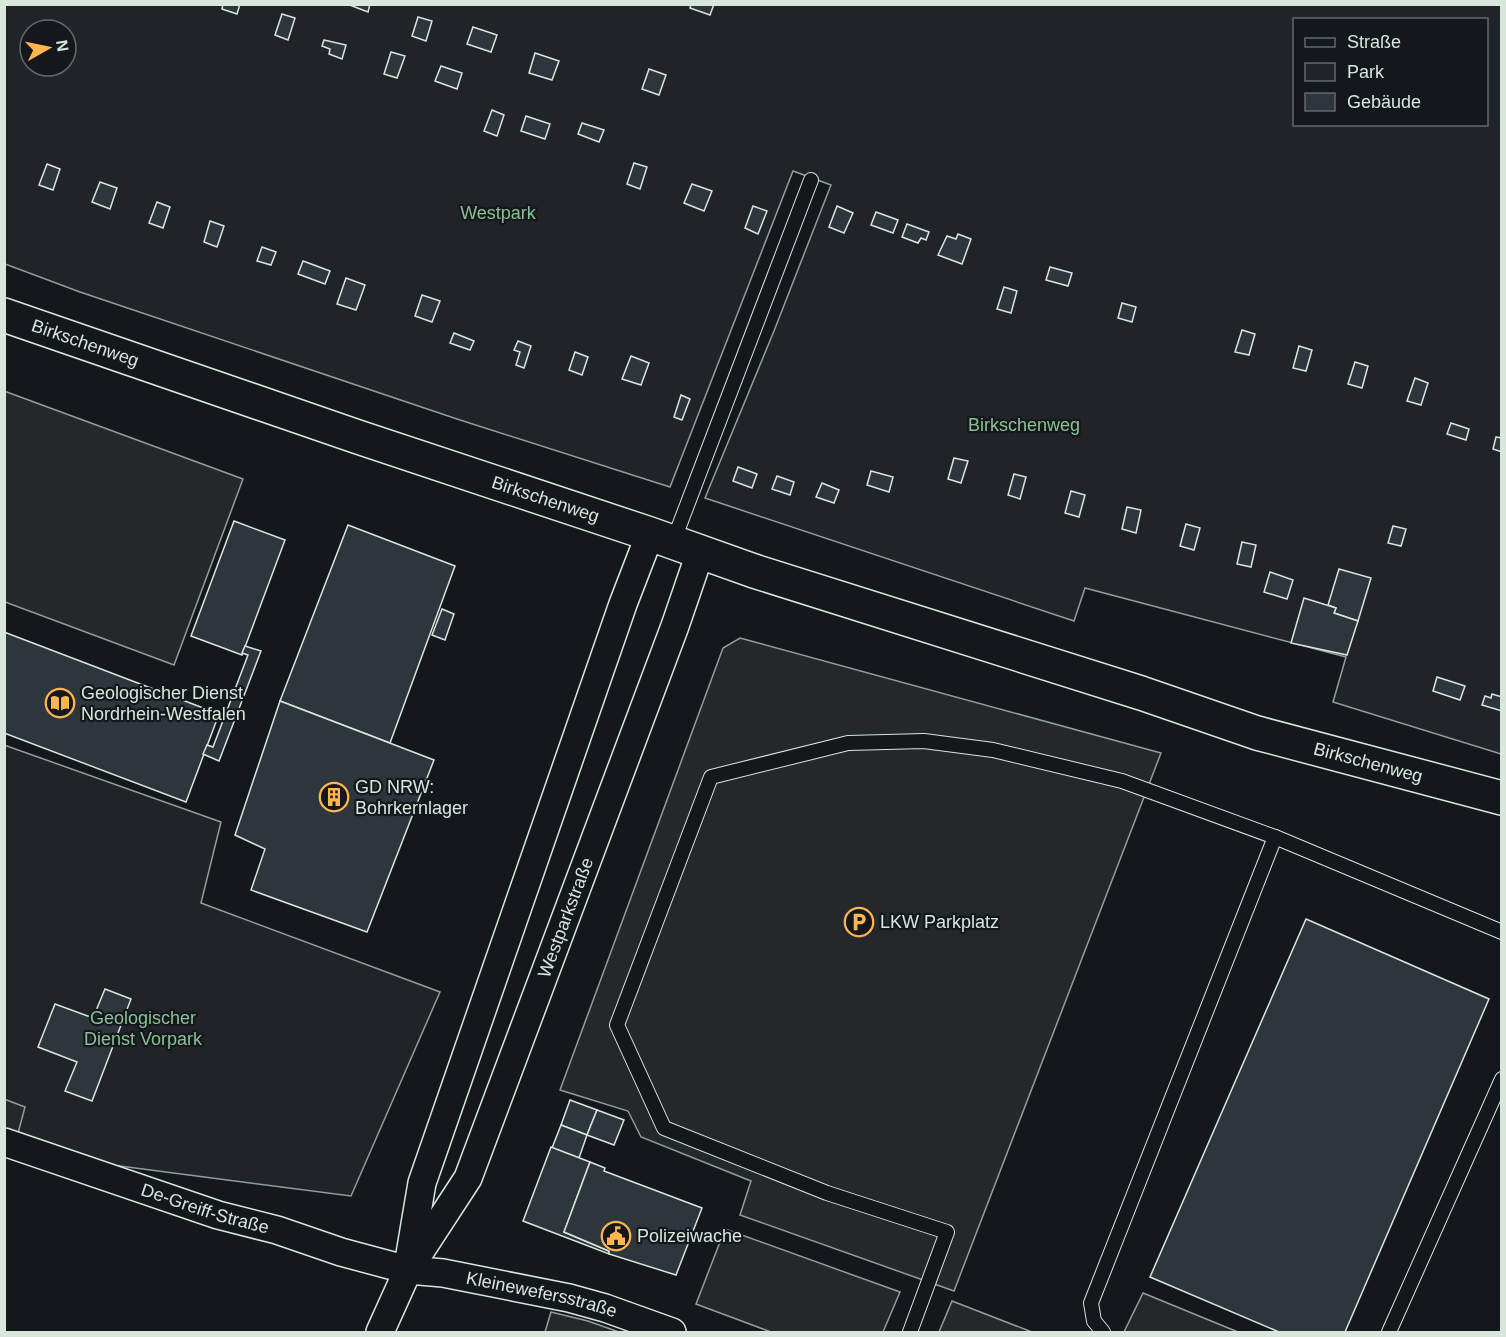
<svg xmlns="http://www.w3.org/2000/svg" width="1506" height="1337" viewBox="0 0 1506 1337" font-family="Arial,sans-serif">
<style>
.green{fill:#202428;stroke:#939e99;stroke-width:1.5;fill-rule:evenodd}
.parking{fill:#24282b;stroke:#939e99;stroke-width:1.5}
.building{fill:#2c363c;stroke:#d8e6dc;stroke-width:1.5}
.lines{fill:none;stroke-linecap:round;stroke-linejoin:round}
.lane-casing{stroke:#d8e6dc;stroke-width:16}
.street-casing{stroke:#d8e6dc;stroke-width:30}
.primary-casing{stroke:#d8e6dc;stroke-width:36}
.lane{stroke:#14181c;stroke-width:14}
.street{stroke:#14181c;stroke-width:27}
.primary{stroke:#14181c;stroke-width:33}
.labels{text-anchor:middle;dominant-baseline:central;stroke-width:4.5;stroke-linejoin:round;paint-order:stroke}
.park-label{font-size:18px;fill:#8ac095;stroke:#14181c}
.street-label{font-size:18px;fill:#d8e6dc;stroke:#14181c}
.poi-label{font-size:18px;fill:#d8e6dc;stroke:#14181c;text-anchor:start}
</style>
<rect width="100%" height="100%" fill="#14181c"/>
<!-- green -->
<g class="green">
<path d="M 4,5 L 1501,5 L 1501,754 L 1333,702 L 1346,657 L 1085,588 L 1074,621 L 705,498 L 774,331 L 831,185 L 793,171 L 670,487 L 457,419 L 80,292 L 5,264 ZM 1294,20 L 1486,20 L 1486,124 L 1294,124 ZM 30,30 L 66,30 L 66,66 L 30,66 Z"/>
<path d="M 4,745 L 221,822 L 201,903 L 440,992 L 351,1196 L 43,1156 L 5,1137 Z"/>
</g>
<!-- parking -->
<g class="parking">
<path d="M 4,391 L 243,479 L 174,665 L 5,602 Z"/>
<path d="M 740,638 L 1161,753 L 954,1291 L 740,1215 L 751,1181 L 641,1137 L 628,1111 L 560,1090 L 723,648 Z"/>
<path d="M 4,1099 L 25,1107 L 17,1137 L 5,1133 Z"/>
<path d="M 725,1229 L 900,1292 L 883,1332 L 771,1332 L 696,1304 Z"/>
<path d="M 1143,1293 L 1238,1332 L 1124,1332 Z"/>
<path d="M 952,1301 L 1032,1332 L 939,1332 Z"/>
<path d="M 551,1312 L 588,1321 L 619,1332 L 545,1332 Z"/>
</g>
<!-- building -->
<g class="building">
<path d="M 223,4 L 240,4 L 237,14 L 222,9 Z"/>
<path d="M 347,4 L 370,4 L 368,12 Z"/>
<path d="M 691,4 L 714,4 L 710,15 L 690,8 Z"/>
<path d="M 282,14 L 295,18 L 288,40 L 275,35 Z"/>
<path d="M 418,17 L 432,21 L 426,41 L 412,36 Z"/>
<path d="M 473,27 L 497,35 L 491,52 L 467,44 Z"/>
<path d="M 324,40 L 346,45 L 342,59 L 329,54 L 330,49 L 322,46 Z"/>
<path d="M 391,52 L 405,56 L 397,78 L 384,74 Z"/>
<path d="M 535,53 L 559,61 L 552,80 L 529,73 Z"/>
<path d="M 441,66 L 462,73 L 457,89 L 435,81 Z"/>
<path d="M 649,69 L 666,75 L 659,95 L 642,89 Z"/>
<path d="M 492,110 L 504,115 L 497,136 L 484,131 Z"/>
<path d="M 526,116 L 550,124 L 545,139 L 521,131 Z"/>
<path d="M 582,123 L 604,130 L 599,142 L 578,134 Z"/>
<path d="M 634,163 L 647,167 L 640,189 L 627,184 Z"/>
<path d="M 47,164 L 60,169 L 53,190 L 39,185 Z"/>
<path d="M 100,182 L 117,188 L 110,209 L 92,202 Z"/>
<path d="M 692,184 L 712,191 L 704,211 L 684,203 Z"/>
<path d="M 157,202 L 170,207 L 163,228 L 149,223 Z"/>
<path d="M 753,206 L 767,211 L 758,234 L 745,228 Z"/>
<path d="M 837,206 L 853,213 L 844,233 L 829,227 Z"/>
<path d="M 876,212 L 898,220 L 893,233 L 871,225 Z"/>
<path d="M 210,221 L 224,226 L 217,247 L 204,242 Z"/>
<path d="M 907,224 L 929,232 L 926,240 L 921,238 L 918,243 L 902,237 Z"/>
<path d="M 958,234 L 971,239 L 962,264 L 938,255 L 947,236 L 956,239 Z"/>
<path d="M 262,247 L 276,252 L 271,265 L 257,261 Z"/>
<path d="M 303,261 L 330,271 L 325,284 L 298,274 Z"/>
<path d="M 1050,267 L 1072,273 L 1068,286 L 1046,280 Z"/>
<path d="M 346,278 L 365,285 L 356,310 L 337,304 Z"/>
<path d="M 1004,287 L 1017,291 L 1011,313 L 997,309 Z"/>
<path d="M 422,295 L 440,301 L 432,322 L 415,316 Z"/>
<path d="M 1122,303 L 1136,307 L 1132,322 L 1118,318 Z"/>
<path d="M 1242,330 L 1255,334 L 1249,355 L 1235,352 Z"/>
<path d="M 454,333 L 474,341 L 470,350 L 450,343 Z"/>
<path d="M 518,341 L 531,346 L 524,368 L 516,365 L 520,352 L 514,350 Z"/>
<path d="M 1299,346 L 1312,350 L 1306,371 L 1293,368 Z"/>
<path d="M 575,352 L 588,357 L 582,375 L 569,370 Z"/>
<path d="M 631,356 L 649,363 L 641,385 L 622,379 Z"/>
<path d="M 1355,362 L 1368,366 L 1362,388 L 1348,384 Z"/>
<path d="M 1415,378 L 1428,383 L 1421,405 L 1407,401 Z"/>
<path d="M 681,395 L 690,399 L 682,420 L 674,417 Z"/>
<path d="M 1451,423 L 1469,429 L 1466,440 L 1447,434 Z"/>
<path d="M 1496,437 L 1502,438 L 1502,452 L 1493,449 Z"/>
<path d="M 954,458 L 968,461 L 961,483 L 948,479 Z"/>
<path d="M 738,467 L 757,474 L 752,488 L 733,481 Z"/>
<path d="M 871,471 L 893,477 L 889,492 L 867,485 Z"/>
<path d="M 1014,474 L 1026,477 L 1020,499 L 1008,495 Z"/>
<path d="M 777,476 L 794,482 L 790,495 L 772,489 Z"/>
<path d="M 822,483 L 839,490 L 834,503 L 816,497 Z"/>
<path d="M 1071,491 L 1085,495 L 1079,517 L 1065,513 Z"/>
<path d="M 1127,507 L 1141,510 L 1136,533 L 1122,529 Z"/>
<path d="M 234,521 L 285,540 L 242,655 L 191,636 Z"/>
<path d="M 1186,524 L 1200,528 L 1194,550 L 1180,546 Z"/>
<path d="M 348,525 L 455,566 L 390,743 L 280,701 Z"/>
<path d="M 1393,526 L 1406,529 L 1401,546 L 1388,543 Z"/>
<path d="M 1242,542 L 1256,545 L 1251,567 L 1237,564 Z"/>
<path d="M 1339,569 L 1371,578 L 1358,621 L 1334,613 L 1336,608 L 1328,605 Z"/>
<path d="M 1270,572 L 1293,580 L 1287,599 L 1264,592 Z"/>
<path d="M 1304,598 L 1336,608 L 1334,613 L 1358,621 L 1347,655 L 1291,643 Z"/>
<path d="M 442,609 L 454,614 L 445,640 L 432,635 Z"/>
<path d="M 4,632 L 219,714 L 186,802 L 4,733 Z"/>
<path d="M 245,646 L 261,651 L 219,761 L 203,754 L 207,745 L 213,747 L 248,655 L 242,653 Z"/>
<path d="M 1437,677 L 1465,686 L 1460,700 L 1433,691 Z"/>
<path d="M 1492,694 L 1502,697 L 1502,711 L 1482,705 L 1485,696 L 1491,698 Z"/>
<path d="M 280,701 L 434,760 L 367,932 L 251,890 L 265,849 L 235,835 Z"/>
<path d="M 1306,919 L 1489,999 L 1345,1332 L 1279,1332 L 1150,1277 Z"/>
<path d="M 105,989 L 131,999 L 92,1101 L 65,1091 L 77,1062 L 38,1047 L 55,1004 L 93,1018 Z"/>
<path d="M 570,1100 L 597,1110 L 587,1135 L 561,1125 Z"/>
<path d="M 597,1110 L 624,1120 L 614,1145 L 587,1135 Z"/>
<path d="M 561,1125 L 587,1135 L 579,1158 L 552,1148 Z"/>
<path d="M 551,1147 L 590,1162 L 564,1232 L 609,1251 L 609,1254 L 523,1221 Z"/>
<path d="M 590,1162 L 605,1168 L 604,1171 L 702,1208 L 676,1275 L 609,1254 L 609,1251 L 564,1232 Z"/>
</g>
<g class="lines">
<!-- lane casing -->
<g class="lane-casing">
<g id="lane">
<path d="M 673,542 L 811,180"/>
<path d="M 910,1332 L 947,1232 L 827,1193 L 664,1128 L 617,1025 L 711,777 L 848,743 L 924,741 L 993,750 L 1122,781 L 1275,837 L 1502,932"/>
<path d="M 1103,1332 L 1094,1321 L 1091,1303 L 1275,837"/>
<path d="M 1389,1332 L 1502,1079"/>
</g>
</g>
<!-- street casing -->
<g class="street-casing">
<g id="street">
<path id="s1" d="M 4,1142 L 218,1215 L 277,1230 L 341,1252 L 408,1270 L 443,1273 L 569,1298 L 605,1308 L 672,1332"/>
<path d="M 409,1260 L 422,1183 L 623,604 L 650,534"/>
<path id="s2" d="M 380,1332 L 408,1270 L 468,1178 L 675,626 L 700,553"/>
</g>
</g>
<!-- primary casing -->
<g class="primary-casing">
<g id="primary">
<path id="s3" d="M 4,315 L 358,437 L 650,534 L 754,571 L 1141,693 L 1257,733 L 1502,798"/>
</g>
</g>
<!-- lane -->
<use href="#lane" class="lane"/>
<!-- street -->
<use href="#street" class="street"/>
<!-- primary -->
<use href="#primary" class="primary"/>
</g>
<!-- icons -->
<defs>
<g id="library-ring" transform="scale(1.5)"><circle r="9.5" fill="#14181c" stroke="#ffb74d" stroke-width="1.5"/><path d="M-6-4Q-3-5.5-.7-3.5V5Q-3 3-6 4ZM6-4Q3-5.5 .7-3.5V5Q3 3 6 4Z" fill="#ffb74d"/></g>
<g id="building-ring" transform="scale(1.5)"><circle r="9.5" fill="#14181c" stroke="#ffb74d" stroke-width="1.5"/><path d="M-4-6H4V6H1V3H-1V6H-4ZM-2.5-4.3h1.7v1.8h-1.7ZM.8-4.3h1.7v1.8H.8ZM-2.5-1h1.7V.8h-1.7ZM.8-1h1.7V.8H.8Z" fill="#ffb74d"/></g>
<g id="parking-ring" transform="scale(1.5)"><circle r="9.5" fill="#14181c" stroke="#ffb74d" stroke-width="1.5"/><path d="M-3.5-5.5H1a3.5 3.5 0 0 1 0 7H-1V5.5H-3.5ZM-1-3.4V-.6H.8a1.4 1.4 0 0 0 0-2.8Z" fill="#ffb74d"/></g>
<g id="civic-ring" transform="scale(1.5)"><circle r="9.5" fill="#14181c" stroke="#ffb74d" stroke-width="1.5"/><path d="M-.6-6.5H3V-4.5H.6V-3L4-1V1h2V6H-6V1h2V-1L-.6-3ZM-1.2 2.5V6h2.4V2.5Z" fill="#ffb74d"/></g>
</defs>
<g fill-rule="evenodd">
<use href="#library-ring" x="60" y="703"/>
<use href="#building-ring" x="334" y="797"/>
<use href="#parking-ring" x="859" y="922"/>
<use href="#civic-ring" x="616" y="1236"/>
</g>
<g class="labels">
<!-- park labels -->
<g class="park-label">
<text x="498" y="213">Westpark</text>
<text x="1024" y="425">Birkschenweg</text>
<text x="143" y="1018">Geologischer<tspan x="143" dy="21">Dienst Vorpark</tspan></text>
</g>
<!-- street labels -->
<g class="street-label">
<text stroke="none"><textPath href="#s3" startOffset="86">Birkschenweg</textPath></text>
<text stroke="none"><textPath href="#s3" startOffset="572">Birkschenweg</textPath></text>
<text stroke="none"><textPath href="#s3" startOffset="1436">Birkschenweg</textPath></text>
<text stroke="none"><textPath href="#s2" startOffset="456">Westparkstraße</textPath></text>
<text stroke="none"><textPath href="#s1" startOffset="212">De-Greiff-Straße</textPath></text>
<text stroke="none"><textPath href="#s1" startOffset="560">Kleinewefersstraße</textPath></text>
</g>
<!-- poi labels -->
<g class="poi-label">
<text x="81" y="693">Geologischer Dienst<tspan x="81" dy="21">Nordrhein-Westfalen</tspan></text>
<text x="355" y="787">GD NRW:<tspan x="355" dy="21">Bohrkernlager</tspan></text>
<text x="880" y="922">LKW Parkplatz</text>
<text x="637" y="1236">Polizeiwache</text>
</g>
</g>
<!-- border -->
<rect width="1506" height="1337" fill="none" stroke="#d8e6dc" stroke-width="12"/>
<!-- legend -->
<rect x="1293" y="18" width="195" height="108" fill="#14181c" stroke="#626a69" stroke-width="1.5"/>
<rect x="1305" y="38" width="30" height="9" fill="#14181c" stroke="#626a69" stroke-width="1.5"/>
<text x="1347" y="48" font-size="18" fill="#d8e6dc">Straße</text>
<rect x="1305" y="63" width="30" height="18" fill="#202428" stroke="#626a69" stroke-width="1.5"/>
<text x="1347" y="78" font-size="18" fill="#d8e6dc">Park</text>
<rect x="1305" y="93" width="30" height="18" fill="#2c363c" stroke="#626a69" stroke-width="1.5"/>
<text x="1347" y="108" font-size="18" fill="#d8e6dc">Gebäude</text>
<!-- north arrow -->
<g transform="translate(48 48) rotate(81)"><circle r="28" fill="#14181c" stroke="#626a69" stroke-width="1.5"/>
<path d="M0-4.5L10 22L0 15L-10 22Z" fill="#ffb74d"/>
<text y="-9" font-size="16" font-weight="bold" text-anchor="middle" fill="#d8e6dc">N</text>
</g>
</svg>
